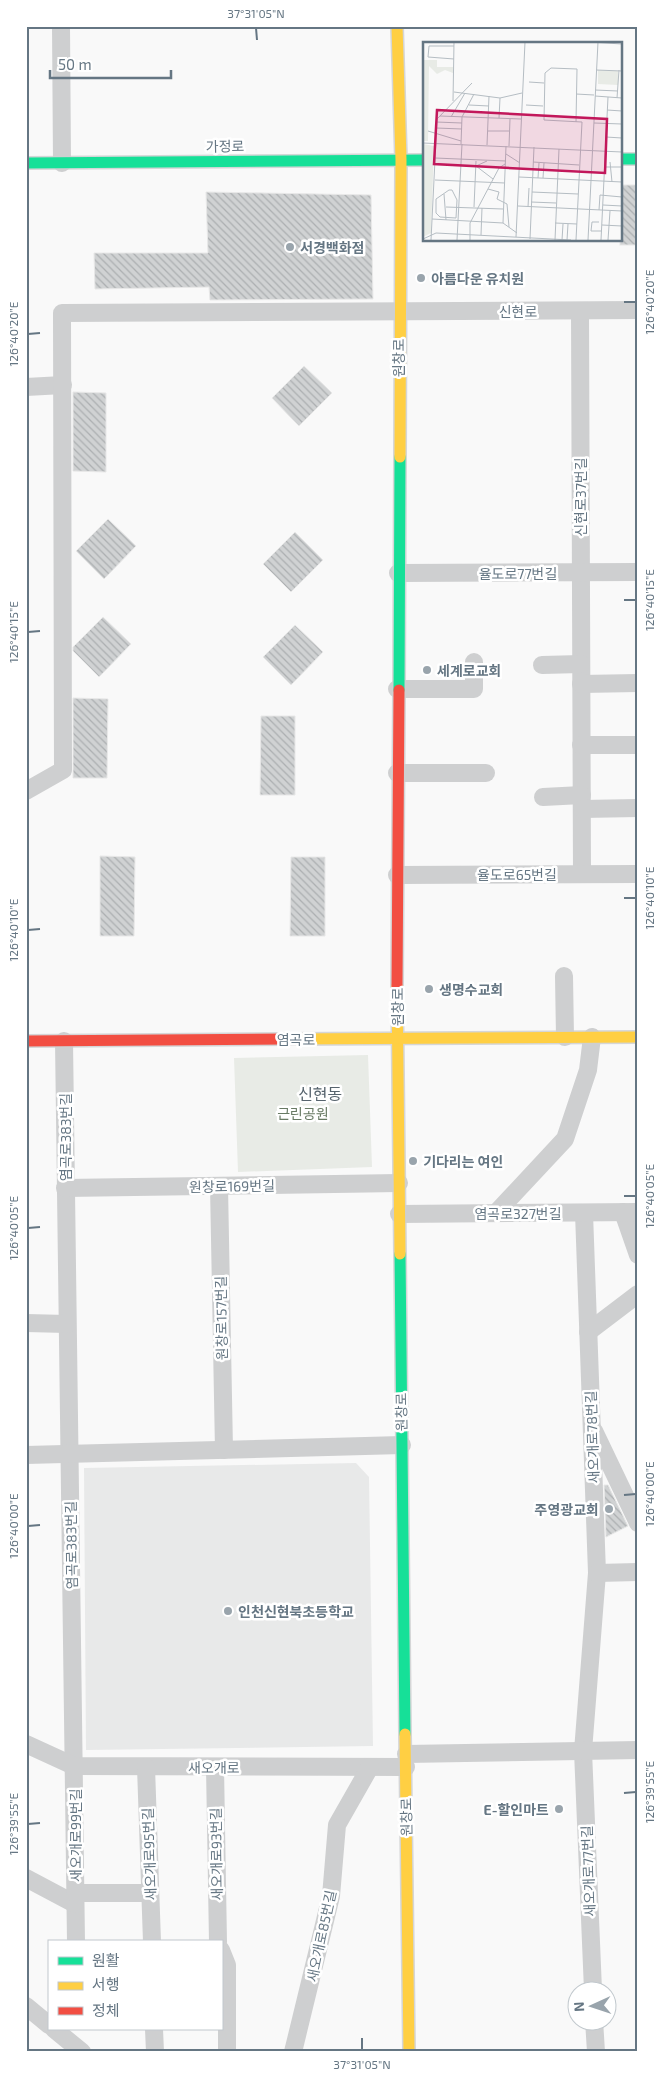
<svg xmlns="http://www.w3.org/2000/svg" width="664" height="2078" viewBox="0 0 664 2078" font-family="'Exo 2','Noto Sans KR',sans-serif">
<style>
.built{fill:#e8e9e9}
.green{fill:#e8ebe6}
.building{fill:url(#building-back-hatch);stroke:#e8e8e8}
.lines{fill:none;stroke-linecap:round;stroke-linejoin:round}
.fast-casing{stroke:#d5d6d7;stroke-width:14}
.slow-casing{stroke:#d5d6d7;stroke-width:14}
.jam-casing{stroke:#d5d6d7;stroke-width:14}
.street{stroke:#cecfd0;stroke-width:18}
.fast{stroke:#16e098;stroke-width:11}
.slow{stroke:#ffcf43;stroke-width:11}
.jam{stroke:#f24e42;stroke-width:11}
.ticks{fill:none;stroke:#657683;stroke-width:2}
.poi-dot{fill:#99a4ac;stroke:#fff;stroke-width:2}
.labels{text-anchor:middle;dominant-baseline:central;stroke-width:5;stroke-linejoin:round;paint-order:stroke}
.street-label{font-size:14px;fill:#657683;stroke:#fff}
.poi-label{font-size:14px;font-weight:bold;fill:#657683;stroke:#fff;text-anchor:start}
.park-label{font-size:14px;fill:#687a64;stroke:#fff}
.quarter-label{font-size:16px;fill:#57646e;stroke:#fff}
.inset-road{fill:none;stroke:#b5bdc3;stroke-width:1}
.view{fill:#c2185b;fill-opacity:0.15;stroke:#c2185b;stroke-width:2.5}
.inset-edge{fill:none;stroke:#657683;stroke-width:2.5}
.neatline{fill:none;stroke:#657683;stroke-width:2}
.ticks-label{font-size:12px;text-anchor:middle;fill:#657683}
</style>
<defs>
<pattern id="building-back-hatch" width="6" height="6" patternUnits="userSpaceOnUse" patternTransform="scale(1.25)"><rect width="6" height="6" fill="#d0d2d3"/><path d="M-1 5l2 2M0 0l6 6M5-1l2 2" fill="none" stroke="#acafb1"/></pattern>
</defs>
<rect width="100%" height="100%" fill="#f9f9f9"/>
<!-- built -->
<path class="built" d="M 356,1463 L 369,1477 L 373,1746 L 86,1750 L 84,1468 Z"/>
<!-- green -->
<path class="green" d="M 368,1055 L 372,1167 L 238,1172 L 234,1058 Z"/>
<!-- building -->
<g class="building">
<rect x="620" y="185" width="18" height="60"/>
<path d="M 206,192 L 371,195 L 373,299 L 210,300 L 209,287 L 95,289 L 94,253 L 208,253 Z"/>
<path d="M 304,366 L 332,393 L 299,426 L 272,398 Z"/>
<path d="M 73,392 L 106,393 L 106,472 L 73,471 Z"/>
<path d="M 108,519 L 136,546 L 104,579 L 76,551 Z"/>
<path d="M 295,532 L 323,560 L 291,592 L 263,564 Z"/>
<path d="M 103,617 L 131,644 L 99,677 L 73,651 L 73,647 Z"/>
<path d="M 295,625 L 323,652 L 291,685 L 263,657 Z"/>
<path d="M 73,698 L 108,699 L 107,778 L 73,778 Z"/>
<path d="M 261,716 L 295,716 L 295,795 L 260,795 Z"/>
<path d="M 100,856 L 135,857 L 134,936 L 100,936 Z"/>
<path d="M 291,857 L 325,857 L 325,936 L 290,936 Z"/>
<path d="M 604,1485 L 608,1485 L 628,1526 L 606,1537 Z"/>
</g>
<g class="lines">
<!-- fast casing -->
<g class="fast-casing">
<g id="fast">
<path d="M 620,159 L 638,159"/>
<path d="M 26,163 L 424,160"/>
<path d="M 399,690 L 400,457"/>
<path d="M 400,1254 L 405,1734"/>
</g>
</g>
<!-- slow casing -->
<g class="slow-casing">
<g id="slow">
<path d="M 397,26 L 401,160 L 400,457"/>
<path d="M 397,986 L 400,1254"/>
<path d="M 286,1039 L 638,1037"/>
<path d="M 405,1734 L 409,2052"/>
</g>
</g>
<!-- jam casing -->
<g class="jam-casing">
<g id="jam">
<path d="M 397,986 L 399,690"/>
<path d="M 26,1041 L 286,1039"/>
</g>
</g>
<!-- street -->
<g class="street">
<path d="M 61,26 L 62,163"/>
<path d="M 580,311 L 582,874"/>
<path d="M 26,387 L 63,385"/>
<path d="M 398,573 L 638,572"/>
<path d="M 542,665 L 581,664"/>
<path d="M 581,684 L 638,683"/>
<path d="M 397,689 L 474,689 L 474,662"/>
<path d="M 581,745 L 638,745"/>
<path d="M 397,773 L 486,773"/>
<path d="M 26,791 L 63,770 L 62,313 L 638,310"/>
<path d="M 543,797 L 582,795"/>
<path d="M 582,809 L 638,808"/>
<path d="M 397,875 L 638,874"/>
<path d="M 564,976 L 565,1037"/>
<path d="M 64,1041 L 76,1942"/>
<path d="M 219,1186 L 224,1450"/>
<path d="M 65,1188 L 399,1183"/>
<path d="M 623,1212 L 638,1255"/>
<path d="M 496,1213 L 565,1139 L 588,1070 L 592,1037"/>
<path d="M 584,1213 L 597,1573 L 583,1751 L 593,1990"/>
<path d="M 399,1214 L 638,1212"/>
<path d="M 26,1323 L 67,1324"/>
<path d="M 588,1332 L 638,1294"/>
<path d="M 594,1431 L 638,1523"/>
<path d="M 26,1455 L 402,1445"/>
<path d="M 597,1573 L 638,1572"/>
<path d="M 26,1744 L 74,1766 L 406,1767"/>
<path d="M 406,1754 L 638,1750"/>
<path d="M 146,1767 L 152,1942"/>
<path d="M 215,1767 L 218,1942"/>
<path d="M 26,1878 L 75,1904"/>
<path d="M 75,1893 L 150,1893"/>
<path d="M 221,1950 L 227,1965 L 227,2052"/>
<path d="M 26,2006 L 49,2025"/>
<path d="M 594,2020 L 596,2052"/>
<path d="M 54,2029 L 82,2052"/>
<path d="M 154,2029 L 155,2052"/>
<path d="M 293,2052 L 331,1896 L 337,1825 L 370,1767"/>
</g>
<!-- fast -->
<use href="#fast" class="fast"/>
<!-- slow -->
<use href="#slow" class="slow"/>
<!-- jam -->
<use href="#jam" class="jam"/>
</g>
<!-- ticks -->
<path class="ticks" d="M 256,28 L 257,40M 624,302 L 636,302M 28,334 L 40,333M 624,600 L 636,600M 28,632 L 40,631M 624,898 L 636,898M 28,930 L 40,929M 624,1196 L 636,1196M 28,1228 L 40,1227M 624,1495 L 636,1494M 28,1526 L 40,1525M 624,1793 L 636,1792M 28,1824 L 40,1823M 362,2038 L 362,2050"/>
<!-- markers -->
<g class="poi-dot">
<circle cx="290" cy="247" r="5"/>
<circle cx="421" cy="278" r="5"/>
<circle cx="427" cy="670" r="5"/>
<circle cx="429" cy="989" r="5"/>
<circle cx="413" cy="1161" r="5"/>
<circle cx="609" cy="1509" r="5"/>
<circle cx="228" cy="1611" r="5"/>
<circle cx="559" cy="1809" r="5"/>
</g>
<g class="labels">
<!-- street labels -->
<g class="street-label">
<text transform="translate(225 146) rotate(-1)">가정로</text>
<text x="518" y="311">신현로</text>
<text transform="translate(398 358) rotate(-90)">원창로</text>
<text transform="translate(580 497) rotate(-90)">신현로37번길</text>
<text x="518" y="573">율도로77번길</text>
<text x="517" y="874">율도로65번길</text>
<text transform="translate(397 1007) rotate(-90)">원창로</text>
<text x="296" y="1039">염곡로</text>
<text transform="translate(65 1137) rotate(-90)">염곡로383번길</text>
<text transform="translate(232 1186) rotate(-1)">원창로169번길</text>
<text x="518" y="1213">염곡로327번길</text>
<text transform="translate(221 1318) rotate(-91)">원창로157번길</text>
<text transform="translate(401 1412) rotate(-91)">원창로</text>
<text transform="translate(592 1437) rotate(-92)">새오개로78번길</text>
<text transform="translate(71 1545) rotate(-91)">염곡로383번길</text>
<text x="214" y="1767">새오개로</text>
<text transform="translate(406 1817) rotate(-91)">원창로</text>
<text transform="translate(75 1835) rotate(-90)">새오개로99번길</text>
<text transform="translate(149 1854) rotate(-92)">새오개로95번길</text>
<text transform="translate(216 1854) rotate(-91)">새오개로93번길</text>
<text transform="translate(588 1871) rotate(-92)">새오개로77번길</text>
<text transform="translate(321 1936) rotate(-78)">새오개로85번길</text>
</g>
<!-- poi labels -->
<g class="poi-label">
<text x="300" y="247">서경백화점</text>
<text x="431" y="278">아름다운 유치원</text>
<text x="437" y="670">세계로교회</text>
<text x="439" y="989">생명수교회</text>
<text x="423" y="1161">기다리는 여인</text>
<text x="599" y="1509" text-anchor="end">주영광교회</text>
<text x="238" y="1611">인천신현북초등학교</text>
<text x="549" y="1809" text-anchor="end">E-할인마트</text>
</g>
<!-- park labels -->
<g class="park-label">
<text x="303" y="1113">근린공원</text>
</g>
<!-- quarter labels -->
<g class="quarter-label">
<text x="320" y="1093">신현동</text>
</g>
</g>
<!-- overview -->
<g transform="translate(423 42)">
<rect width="199" height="199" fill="#f9f9f9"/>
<path d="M 0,18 L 14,18 L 14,25 L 30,25 L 30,31 L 22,28 L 14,32 L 6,24 L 5,99 L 0,99 ZM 175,28 L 195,29 L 195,43 L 175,42 ZM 0,102 L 11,104 L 8,191 L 0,195 Z" fill="#e8ebe6"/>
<path class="inset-road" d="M 167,0 L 199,2M 31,17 L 5,15 L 6,4 L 31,4M 173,28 L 199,29M 106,40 L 121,41M 172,48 L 195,49M 31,50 L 77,56 L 99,51M 153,52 L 171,53M 172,54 L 199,56M 194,56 L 196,28M 30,59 L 31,0M 46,63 L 66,64M 103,63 L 120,64M 184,68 L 199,69M 17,74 L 98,77M 28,75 L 42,51M 76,76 L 77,56M 13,80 L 39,81M 153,80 L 154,27 L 128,26 L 122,31 L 121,78 L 159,80 L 153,198M 171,81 L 199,82M 13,86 L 39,87M 5,89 L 38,99M 65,89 L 86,89M 183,95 L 199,96M 0,101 L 199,110M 38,102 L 39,75 L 51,52M 64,103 L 66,54M 83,104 L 80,181 L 94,191M 86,104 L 87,77M 83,112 L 97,121M 12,116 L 83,119M 64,119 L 53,124 L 70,137M 110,120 L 156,123M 187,120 L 189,140M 181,125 L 199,125M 96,135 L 199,140M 115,136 L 116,121M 120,136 L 121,121M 12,138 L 82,141M 65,147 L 76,150 L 74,157M 26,148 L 29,148 L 34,158 L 33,176 L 17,175 L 13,171 L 13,157 ZM 109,150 L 155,152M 21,152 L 23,178M 74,157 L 84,162 L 86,185M 108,160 L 133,161M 180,163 L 199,164M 95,164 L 199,169M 23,165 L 80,167M 51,165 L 53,119M 105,165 L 106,146M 176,168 L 177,153 L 199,155M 9,177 L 80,181M 176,180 L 169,180 L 168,189 L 179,189M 132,181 L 154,182M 179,183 L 199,184M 58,193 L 59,166M 93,195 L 102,0M 0,197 L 13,191 L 148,198M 107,197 L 111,105M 8,198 L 14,77 L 49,41M 34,198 L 39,102M 47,198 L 47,181 L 76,126 L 82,122M 132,198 L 136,107M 139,198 L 140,182M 144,198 L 145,182M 165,198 L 175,0M 178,198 L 185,55M 185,198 L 187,169"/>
<path class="view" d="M 14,68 L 184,77 L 182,131 L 11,122 Z"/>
<rect width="199" height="199" class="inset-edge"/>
</g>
<!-- border -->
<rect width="664" height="2078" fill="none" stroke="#ffffff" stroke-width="55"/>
<!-- legend -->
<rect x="48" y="1940" width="175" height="90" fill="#ffffff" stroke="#c1c8cd"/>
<rect x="58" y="1957" width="25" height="8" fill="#16e098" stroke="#c1c8cd"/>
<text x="92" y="1966" font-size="15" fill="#657683">원활</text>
<rect x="58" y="1982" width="25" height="8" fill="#ffcf43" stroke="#c1c8cd"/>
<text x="92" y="1990" font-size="15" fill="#657683">서행</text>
<rect x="58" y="2007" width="25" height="8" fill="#f24e42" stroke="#c1c8cd"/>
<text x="92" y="2016" font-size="15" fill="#657683">정체</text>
<!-- north arrow -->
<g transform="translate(592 2006) rotate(267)"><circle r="24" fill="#ffffff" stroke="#c1c8cd"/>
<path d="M0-4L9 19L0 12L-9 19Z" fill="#99a4ac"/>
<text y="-8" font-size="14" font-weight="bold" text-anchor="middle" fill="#657683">N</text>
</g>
<!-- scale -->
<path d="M50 70v8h121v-8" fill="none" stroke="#657683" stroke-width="2.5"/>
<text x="58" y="70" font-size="15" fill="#657683" stroke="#ffffff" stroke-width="4" paint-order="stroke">50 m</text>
<rect x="28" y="28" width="608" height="2022" class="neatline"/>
<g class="ticks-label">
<text x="256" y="18">37°31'05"N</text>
<text transform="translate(650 302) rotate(-90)" y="4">126°40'20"E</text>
<text transform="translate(14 334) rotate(-90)" y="4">126°40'20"E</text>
<text transform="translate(650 600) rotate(-90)" y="4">126°40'15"E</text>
<text transform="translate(14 632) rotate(-90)" y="4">126°40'15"E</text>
<text transform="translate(650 898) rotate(-90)" y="4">126°40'10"E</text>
<text transform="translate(14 930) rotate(-90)" y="4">126°40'10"E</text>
<text transform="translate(650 1196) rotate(-90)" y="4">126°40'05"E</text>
<text transform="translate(14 1228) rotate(-90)" y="4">126°40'05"E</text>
<text transform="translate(650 1494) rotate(-90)" y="4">126°40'00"E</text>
<text transform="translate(14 1526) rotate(-90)" y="4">126°40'00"E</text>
<text transform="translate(650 1792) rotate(-90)" y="4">126°39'55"E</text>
<text transform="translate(14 1824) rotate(-90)" y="4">126°39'55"E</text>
<text x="362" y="2069">37°31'05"N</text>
</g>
</svg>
